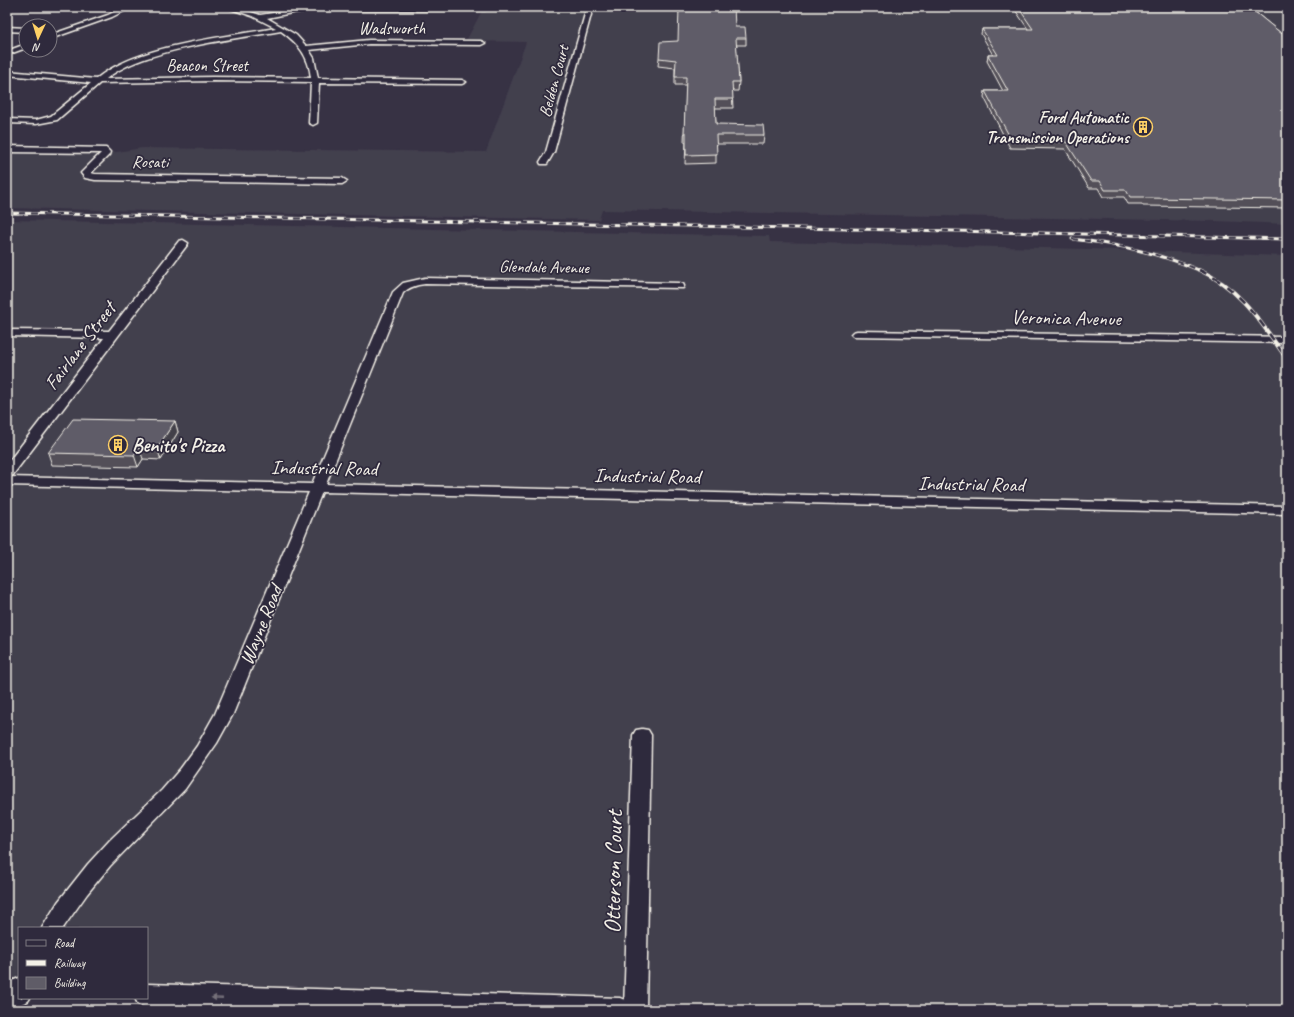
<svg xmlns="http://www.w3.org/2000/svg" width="1294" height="1017" viewBox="0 0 1294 1017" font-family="Caveat,sans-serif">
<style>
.built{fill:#433f4e}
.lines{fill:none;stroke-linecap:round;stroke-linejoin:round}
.minor-casing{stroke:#f4f1e8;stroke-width:3}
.major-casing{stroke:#f4f1e8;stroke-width:3}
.minor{fill:#2f2a3d;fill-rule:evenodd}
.major{fill:#2f2a3d;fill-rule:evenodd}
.rail-far1-casing{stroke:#f4f1e8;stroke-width:3}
.rail-casing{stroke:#f4f1e8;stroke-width:4}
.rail-far1{stroke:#2f2a3d;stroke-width:2;stroke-dasharray:6;stroke-linecap:butt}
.rail{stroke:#2f2a3d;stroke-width:2.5;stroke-dasharray:8;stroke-linecap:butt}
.wall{fill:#524f59;stroke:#f4f1e8}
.shaded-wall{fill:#424048;stroke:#f4f1e8}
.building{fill:#5f5c67;stroke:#f4f1e8}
.oneway{fill:#747079}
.labels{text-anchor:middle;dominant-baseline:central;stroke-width:3.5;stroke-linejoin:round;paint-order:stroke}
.far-street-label{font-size:17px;fill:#f4f1e8;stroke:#2f2a3d}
.far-poi-label{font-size:17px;font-weight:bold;fill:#f4f1e8;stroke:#2f2a3d;text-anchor:end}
.street-label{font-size:20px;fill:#f4f1e8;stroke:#2f2a3d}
.poi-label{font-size:20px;font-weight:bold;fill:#f4f1e8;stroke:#2f2a3d;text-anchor:start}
.near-street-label{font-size:24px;fill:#f4f1e8;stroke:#2f2a3d}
</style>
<rect width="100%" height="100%" fill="#373244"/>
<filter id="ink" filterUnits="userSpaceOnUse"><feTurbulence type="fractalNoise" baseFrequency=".025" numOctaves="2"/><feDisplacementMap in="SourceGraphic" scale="8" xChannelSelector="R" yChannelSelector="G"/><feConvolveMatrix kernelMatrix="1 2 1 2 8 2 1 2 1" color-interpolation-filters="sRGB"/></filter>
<g filter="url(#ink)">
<!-- built -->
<g class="built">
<path d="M 484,7 L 1287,7 L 1287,224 L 1214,221 L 602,210 L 599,220 L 7,208 L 7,151 L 92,152 L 98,155 L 142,148 L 486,152 L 526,42 L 466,41 Z"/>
<path d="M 7,220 L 769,236 L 770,242 L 1087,249 L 1287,256 L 1287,1010 L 843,1010 L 147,988 L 147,928 L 19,928 L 19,984 L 7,983 Z"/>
</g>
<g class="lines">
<!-- minor casing -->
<g class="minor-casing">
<g id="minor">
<path d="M 124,7 L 132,7 L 112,17 L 50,39 L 50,35 L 108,15 Z"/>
<path d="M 225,7 L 236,7 L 260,15 L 311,7 L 483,7 L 485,8 L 485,10 L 324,10 L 297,12 L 267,18 L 296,35 L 306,46 L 369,40 L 481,41 L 485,43 L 481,45 L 369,44 L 309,50 L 314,58 L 318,78 L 462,80 L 466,82 L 462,84 L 319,83 L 317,123 L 313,125 L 309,123 L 311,82 L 212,81 L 100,83 L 57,120 L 36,124 L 7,123 L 7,119 L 36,120 L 51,116 L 91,83 L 7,75 L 7,71 L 96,79 C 137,45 224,37 276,28 L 252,16 ZM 281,31 C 298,43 309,56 311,78 L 212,77 L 106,79 C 141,49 235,39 281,31 Z"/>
<path d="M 587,7 L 593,7 L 554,152 L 547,164 L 541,164 L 540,162 L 546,152 Z"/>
<path d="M 7,27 L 26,28 L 26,32 L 7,31 Z"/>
<path d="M 26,44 L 26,48 L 7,55 L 7,51 Z"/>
<path d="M 7,146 L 106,148 L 110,152 L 109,155 L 91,173 L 95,174 L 342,178 L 347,181 L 342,184 L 95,180 L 85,178 L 81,173 L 101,153 L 7,152 Z"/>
<path d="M 183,240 L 188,243 L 187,245 L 12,476 L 7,477 L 312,484 L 393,292 L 403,283 L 425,278 L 679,283 L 683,284 L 684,286 L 683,288 L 425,284 C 416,285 409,287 403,293 L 326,484 L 1287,506 L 1287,514 L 322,492 L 233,714 L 217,743 L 185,789 L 110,866 L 87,894 L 63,928 L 42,928 L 58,902 L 88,864 L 110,840 L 162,790 L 181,768 L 197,746 L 215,714 L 309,492 L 7,485 L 7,464 L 104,338 L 7,336 L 7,330 L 109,331 L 179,241 Z"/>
<path d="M 857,331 L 1287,337 L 1287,343 L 853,336 L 851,334 L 853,332 Z"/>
<path d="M 642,729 L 648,730 L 651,735 L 646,1010 L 624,1010 L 633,735 L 636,730 Z"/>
<path d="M 19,978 L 19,998 L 25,998 L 18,1010 L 7,1010 L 7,989 L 12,981 Z"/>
</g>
</g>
<!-- major casing -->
<g class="major-casing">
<g id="major">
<path d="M 7,980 L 19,981 L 19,998 L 30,998 L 28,1001 L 19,1005 L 7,1004 Z"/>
<path d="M 147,984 L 620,998 L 629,1002 L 633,1010 L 223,1010 L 147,1008 L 138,1004 L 135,998 L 147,998 Z"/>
</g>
</g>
<!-- minor -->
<use href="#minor" class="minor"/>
<!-- major -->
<use href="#major" class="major"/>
<!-- rail-far1 casing -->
<g class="rail-far1-casing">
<g id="rail-far1">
<path d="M 7,213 L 955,231 L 1287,239"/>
<path d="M 1072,239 C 1117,244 1160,253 1201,271"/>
</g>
</g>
<!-- rail casing -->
<g class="rail-casing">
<path id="rail" d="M 1199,270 C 1242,289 1261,323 1287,359"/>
</g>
<!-- rail-far1 -->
<use href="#rail-far1" class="rail-far1"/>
<!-- rail -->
<use href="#rail" class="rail"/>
</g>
<!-- wall -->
<g class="wall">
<path d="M 1013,7 L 1249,7 L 1287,38 L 1287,208 L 1143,206 L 1142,204 L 1128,204 L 1124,197 L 1103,197 L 1098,188 L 1089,188 L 1065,149 L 1010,148 L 984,97 L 985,91 L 1003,91 L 987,61 L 988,55 L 993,55 L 981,34 L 982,29 L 1028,29 Z"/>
<path d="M 735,27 L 746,38 L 746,45 L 736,45 L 739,82 L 738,91 L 732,91 L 733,108 L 715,108 L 716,124 L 764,135 L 763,144 L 716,144 L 716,163 L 685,164 L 686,142 L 684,142 L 686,85 L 675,85 L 675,68 L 658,66 L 659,58 L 678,41 Z"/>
<path d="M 175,421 L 178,432 L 161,460 L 143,459 L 138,467 L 52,465 L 48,453 Z"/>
</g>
<!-- shaded-wall -->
<g class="shaded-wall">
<path d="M 175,421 L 178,432 L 161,460 L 157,448 Z"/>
<path d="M 139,447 L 143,459 L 138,467 L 134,455 Z"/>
</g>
<!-- building -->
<g class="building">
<path d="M 679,7 L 734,7 L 735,27 L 745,27 L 746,38 L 736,38 L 739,82 L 732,82 L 733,99 L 715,99 L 716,124 L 763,125 L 764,135 L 716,135 L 717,154 L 686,155 L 686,133 L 684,133 L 686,77 L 675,77 L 676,60 L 659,58 L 660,42 L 678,41 Z"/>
<path d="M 1018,7 L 1249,7 L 1287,38 L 1287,200 L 1145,198 L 1144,197 L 1130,197 L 1126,190 L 1105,190 L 1100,181 L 1091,181 L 1066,142 L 1012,141 L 985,91 L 1008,91 L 988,55 L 998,55 L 982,29 L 1033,29 Z"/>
<path d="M 73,419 L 175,421 L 157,448 L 139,447 L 134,455 L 48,453 Z"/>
</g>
<!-- one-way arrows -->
<defs><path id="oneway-solid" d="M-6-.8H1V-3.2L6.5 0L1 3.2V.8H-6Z"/></defs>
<use class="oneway" href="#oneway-solid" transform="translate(217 998) rotate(-178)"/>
</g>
<!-- icons -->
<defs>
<g id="building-ring" transform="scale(1)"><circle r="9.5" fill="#2f2a3d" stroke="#ffd166" stroke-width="1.5"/><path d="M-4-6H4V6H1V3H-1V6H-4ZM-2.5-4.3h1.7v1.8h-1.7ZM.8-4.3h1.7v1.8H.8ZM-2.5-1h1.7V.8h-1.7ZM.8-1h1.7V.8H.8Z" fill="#ffd166"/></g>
</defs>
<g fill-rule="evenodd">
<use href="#building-ring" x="1143" y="127"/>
<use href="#building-ring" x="118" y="445"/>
</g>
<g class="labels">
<!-- far-street labels -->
<g class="far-street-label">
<text x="392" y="28">Wadsworth</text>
<text x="207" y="65">Beacon Street</text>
<text transform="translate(554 81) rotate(-75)">Belden Court</text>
<text transform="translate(150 162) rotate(1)">Rosati</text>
<text transform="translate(544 267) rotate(1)">Glendale Avenue</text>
</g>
<!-- far-poi labels -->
<g class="far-poi-label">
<text x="1129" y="117">Ford Automatic<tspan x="1129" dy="20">Transmission Operations</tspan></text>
</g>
<!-- street labels -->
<g class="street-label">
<text transform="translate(1066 318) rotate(1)">Veronica Avenue</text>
<text transform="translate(80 346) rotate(-53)">Fairlane Street</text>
<text transform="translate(324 468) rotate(1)">Industrial Road</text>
<text transform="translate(647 476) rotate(1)">Industrial Road</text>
<text transform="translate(971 484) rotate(1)">Industrial Road</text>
<text transform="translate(261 625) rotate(-68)">Wayne Road</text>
</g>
<!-- poi labels -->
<g class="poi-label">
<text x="132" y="445">Benito's Pizza</text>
</g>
<!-- near-street labels -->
<g class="near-street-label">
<text transform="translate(613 872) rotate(-89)">Otterson Court</text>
</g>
</g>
<!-- margin -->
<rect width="1294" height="1017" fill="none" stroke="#2f2a3d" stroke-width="24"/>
<rect x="12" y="12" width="1270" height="993" fill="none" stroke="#f4f1e8" stroke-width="1.5" filter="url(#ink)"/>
<!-- legend -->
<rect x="18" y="927" width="130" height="72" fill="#2f2a3d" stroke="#7e7a81"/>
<rect x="26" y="940" width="20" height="6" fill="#2f2a3d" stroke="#7e7a81"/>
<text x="54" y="947" font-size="12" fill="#f4f1e8">Road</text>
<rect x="26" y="960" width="20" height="6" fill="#f4f1e8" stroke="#7e7a81"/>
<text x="54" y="967" font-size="12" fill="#f4f1e8">Railway</text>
<rect x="26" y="977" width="20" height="12" fill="#5f5c67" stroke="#7e7a81"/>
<text x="54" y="987" font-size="12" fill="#f4f1e8">Building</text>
<!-- north arrow -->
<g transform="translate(38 38) rotate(184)"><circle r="19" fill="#2f2a3d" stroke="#7e7a81"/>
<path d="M0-3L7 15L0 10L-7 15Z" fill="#ffd166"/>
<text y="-6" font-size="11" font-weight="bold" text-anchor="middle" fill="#f4f1e8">N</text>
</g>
</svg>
